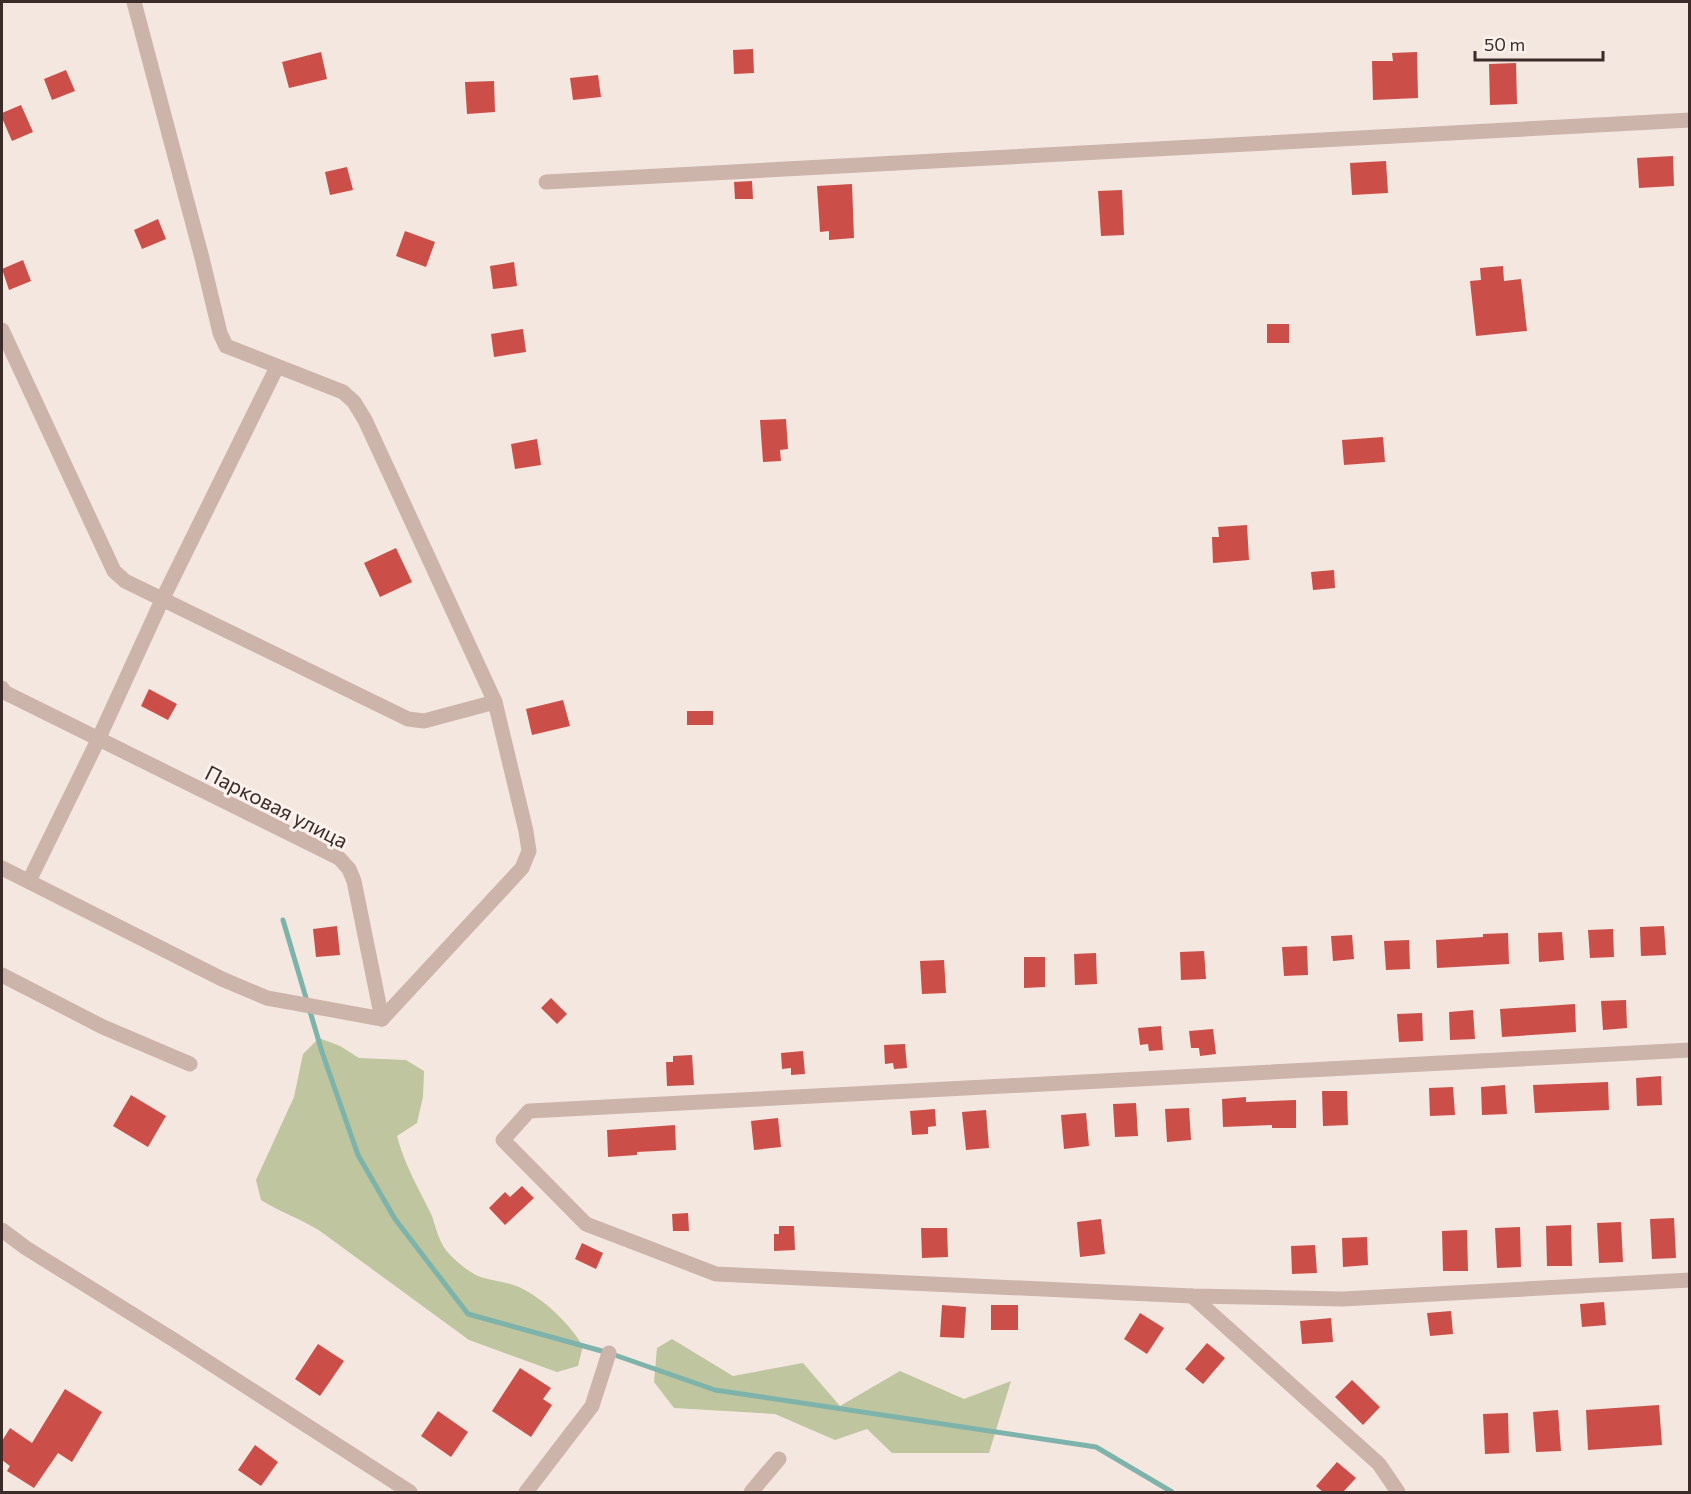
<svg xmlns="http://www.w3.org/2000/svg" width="1691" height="1494" viewBox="0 0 1691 1494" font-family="Commissioner,sans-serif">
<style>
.green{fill:#bfc59f}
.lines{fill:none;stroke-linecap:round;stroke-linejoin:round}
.stream{stroke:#7db3ab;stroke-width:5}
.building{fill:#cb4e48}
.minor{stroke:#cdb4ab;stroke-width:15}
.labels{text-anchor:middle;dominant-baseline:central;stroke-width:6;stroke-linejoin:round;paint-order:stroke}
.street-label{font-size:21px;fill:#3b2c2a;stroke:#fbf2ed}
</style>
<rect width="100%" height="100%" fill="#f4e7e0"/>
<!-- green -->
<g class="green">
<path d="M 319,1038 L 340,1046 L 359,1058 L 406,1060 L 424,1071 L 423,1097 L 417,1123 L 397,1136 C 404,1164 419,1189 432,1216 C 435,1225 437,1234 441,1242 C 447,1255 463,1267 474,1274 C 487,1281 505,1281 519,1287 C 544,1299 568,1322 583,1346 L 578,1366 L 557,1372 L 469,1340 L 320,1231 C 301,1219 280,1212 261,1200 L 256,1180 L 294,1097 L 303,1054 Z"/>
<path d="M 672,1339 L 733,1376 L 803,1363 L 840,1406 L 900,1371 L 964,1399 L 1011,1381 L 989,1453 L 892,1453 L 867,1429 L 835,1440 L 775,1414 L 674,1408 L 654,1382 L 657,1348 Z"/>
</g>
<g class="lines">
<!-- stream -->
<path class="stream" d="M 283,920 L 322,1052 L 358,1155 L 395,1219 L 468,1314 L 609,1353 L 715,1390 L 1096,1447 L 1172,1492"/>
</g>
<!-- building -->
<g class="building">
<path d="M 753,49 L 754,73 L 734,74 L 733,50 Z"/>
<path d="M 321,52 L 327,79 L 289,88 L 282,62 Z"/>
<path d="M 1417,52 L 1418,98 L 1373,100 L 1372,61 L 1393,61 L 1392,53 Z"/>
<path d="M 1516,63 L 1517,104 L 1490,105 L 1489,64 Z"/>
<path d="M 66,70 L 75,91 L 52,100 L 44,79 Z"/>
<path d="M 598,75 L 601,97 L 573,100 L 570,78 Z"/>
<path d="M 494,81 L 495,112 L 467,114 L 465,82 Z"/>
<path d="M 21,105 L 33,132 L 12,141 L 2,118 L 2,113 Z"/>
<path d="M 1673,156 L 1674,186 L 1639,188 L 1637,158 Z"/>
<path d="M 1386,161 L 1388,193 L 1352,195 L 1350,163 Z"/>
<path d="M 347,167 L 353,190 L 330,195 L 325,172 Z"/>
<path d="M 752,181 L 753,199 L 735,199 L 734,182 Z"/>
<path d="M 852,184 L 854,238 L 829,240 L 829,231 L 820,232 L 817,186 Z"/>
<path d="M 1122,190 L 1124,235 L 1101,236 L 1098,191 Z"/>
<path d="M 158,219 L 166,239 L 142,249 L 134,230 Z"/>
<path d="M 405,231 L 435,242 L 426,267 L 396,256 Z"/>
<path d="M 23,260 L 31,281 L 9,290 L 2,269 Z"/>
<path d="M 514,262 L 517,286 L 493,289 L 490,266 Z"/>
<path d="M 1503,266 L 1504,281 L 1521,279 L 1527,331 L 1476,336 L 1470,281 L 1481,280 L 1480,268 Z"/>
<rect x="1267" y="324" width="22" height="19"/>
<path d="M 523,329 L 526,352 L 494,357 L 491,334 Z"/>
<path d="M 786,419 L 788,449 L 780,450 L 781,461 L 763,462 L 760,420 Z"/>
<path d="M 1383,437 L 1385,462 L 1344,465 L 1342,440 Z"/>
<path d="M 537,439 L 541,465 L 515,469 L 511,444 Z"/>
<path d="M 1247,525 L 1249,560 L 1213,563 L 1212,537 L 1219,537 L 1218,527 Z"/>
<path d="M 396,548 L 412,582 L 380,597 L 364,563 Z"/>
<path d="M 1334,570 L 1335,588 L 1313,590 L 1311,572 Z"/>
<path d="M 149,689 L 177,704 L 168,720 L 141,706 Z"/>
<path d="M 563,700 L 570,726 L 532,735 L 526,709 Z"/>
<rect x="687" y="711" width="26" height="14"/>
<path d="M 337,926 L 340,955 L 316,957 L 313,929 Z"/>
<path d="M 1664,926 L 1666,955 L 1641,956 L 1640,927 Z"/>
<path d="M 1613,929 L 1614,957 L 1590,958 L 1588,930 Z"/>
<path d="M 1562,932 L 1564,960 L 1539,962 L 1538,933 Z"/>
<path d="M 1508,933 L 1509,964 L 1437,968 L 1436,940 L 1483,937 L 1483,934 Z"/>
<path d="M 1352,935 L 1354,959 L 1333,961 L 1331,936 Z"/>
<path d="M 1409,940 L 1410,969 L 1386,970 L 1384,941 Z"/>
<path d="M 1307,946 L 1308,975 L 1284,976 L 1282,947 Z"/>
<path d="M 1204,951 L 1206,979 L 1181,980 L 1180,952 Z"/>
<path d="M 1096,953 L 1097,984 L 1075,985 L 1074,954 Z"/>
<path d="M 1024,957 L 1045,957 L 1045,987 L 1024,988 Z"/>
<path d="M 944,960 L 946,993 L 922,994 L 920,961 Z"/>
<path d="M 551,998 L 567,1014 L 557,1024 L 541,1008 Z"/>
<path d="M 1626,1000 L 1627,1028 L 1603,1030 L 1601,1001 Z"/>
<path d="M 1575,1004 L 1576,1032 L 1502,1037 L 1500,1009 Z"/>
<path d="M 1473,1010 L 1475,1039 L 1450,1040 L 1449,1012 Z"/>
<path d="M 1422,1013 L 1423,1041 L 1399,1042 L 1397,1014 Z"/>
<path d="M 1161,1026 L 1163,1050 L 1149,1051 L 1148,1044 L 1140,1045 L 1138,1028 Z"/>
<path d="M 1213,1029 L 1216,1054 L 1200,1056 L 1199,1048 L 1191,1048 L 1189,1031 Z"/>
<path d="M 905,1044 L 907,1068 L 894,1069 L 893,1063 L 885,1064 L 884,1045 Z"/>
<path d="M 803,1051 L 805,1074 L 791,1075 L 791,1068 L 782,1069 L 781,1053 Z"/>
<path d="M 692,1055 L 694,1085 L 667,1086 L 666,1062 L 673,1062 L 673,1056 Z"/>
<path d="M 1661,1076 L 1662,1105 L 1637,1106 L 1636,1078 Z"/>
<path d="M 1608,1082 L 1609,1110 L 1535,1113 L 1533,1085 Z"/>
<path d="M 1505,1085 L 1507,1114 L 1482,1115 L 1481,1087 Z"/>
<path d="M 1453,1087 L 1455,1115 L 1430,1116 L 1429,1088 Z"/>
<path d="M 1322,1091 L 1347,1091 L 1348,1125 L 1323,1126 Z"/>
<path d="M 131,1095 L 166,1116 L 148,1147 L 113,1126 Z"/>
<path d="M 1246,1097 L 1246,1102 L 1296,1100 L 1296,1128 L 1272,1128 L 1272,1125 L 1223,1127 L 1222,1099 Z"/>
<path d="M 1136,1103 L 1138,1136 L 1115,1137 L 1113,1104 Z"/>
<path d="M 1189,1108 L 1191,1140 L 1167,1142 L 1165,1109 Z"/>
<path d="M 935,1109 L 936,1126 L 928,1127 L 928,1134 L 912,1135 L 910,1111 Z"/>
<path d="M 986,1110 L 989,1148 L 966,1150 L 962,1112 Z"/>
<path d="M 1086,1113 L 1089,1146 L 1064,1149 L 1061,1115 Z"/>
<path d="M 778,1118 L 781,1147 L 754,1150 L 751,1121 Z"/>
<path d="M 675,1125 L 676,1150 L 637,1152 L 637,1155 L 608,1157 L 607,1130 Z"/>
<path d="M 522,1186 L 534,1198 L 505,1225 L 489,1208 L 505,1192 L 510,1197 Z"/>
<path d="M 688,1213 L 689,1231 L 673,1231 L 672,1214 Z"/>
<path d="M 1674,1218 L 1676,1258 L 1652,1259 L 1650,1219 Z"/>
<path d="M 1101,1219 L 1105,1254 L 1080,1257 L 1077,1222 Z"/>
<path d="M 1621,1222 L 1623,1262 L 1599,1263 L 1597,1223 Z"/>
<path d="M 1571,1225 L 1572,1266 L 1547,1266 L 1546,1226 Z"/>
<path d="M 779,1226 L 794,1226 L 795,1250 L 774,1251 L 774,1234 L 779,1234 Z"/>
<path d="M 1520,1227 L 1521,1267 L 1497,1268 L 1495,1228 Z"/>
<path d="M 921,1228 L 947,1228 L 948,1257 L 922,1258 Z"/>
<path d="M 1467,1230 L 1468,1271 L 1443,1271 L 1442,1231 Z"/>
<path d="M 1367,1237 L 1368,1265 L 1343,1267 L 1342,1238 Z"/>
<path d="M 582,1243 L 603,1253 L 596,1269 L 575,1259 Z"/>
<path d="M 1315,1245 L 1317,1273 L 1292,1274 L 1291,1246 Z"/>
<path d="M 1604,1302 L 1606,1325 L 1582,1327 L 1580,1304 Z"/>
<path d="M 942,1305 L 966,1307 L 964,1338 L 940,1337 Z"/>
<rect x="991" y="1305" width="27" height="25"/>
<path d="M 1451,1311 L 1453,1334 L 1430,1336 L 1427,1313 Z"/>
<path d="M 1140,1313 L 1164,1328 L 1147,1354 L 1124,1339 Z"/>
<path d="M 1331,1318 L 1333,1342 L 1302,1344 L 1300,1321 Z"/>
<path d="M 1207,1343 L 1225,1358 L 1203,1384 L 1185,1369 Z"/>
<path d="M 318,1344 L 344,1361 L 320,1396 L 295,1379 Z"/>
<path d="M 520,1368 L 551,1388 L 543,1399 L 552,1405 L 531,1437 L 492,1411 Z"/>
<path d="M 1352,1380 L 1380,1407 L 1363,1425 L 1335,1397 Z"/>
<path d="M 65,1389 L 102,1412 L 72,1462 L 58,1453 L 34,1488 L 7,1471 L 10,1466 L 2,1460 L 2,1441 L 10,1428 L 32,1443 Z"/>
<path d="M 1659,1405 L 1662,1445 L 1588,1450 L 1586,1410 Z"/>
<path d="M 1558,1410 L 1561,1451 L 1536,1452 L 1533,1412 Z"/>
<path d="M 438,1411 L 468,1432 L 451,1457 L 421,1436 Z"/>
<path d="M 1508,1413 L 1509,1453 L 1485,1454 L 1483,1414 Z"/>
<path d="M 255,1445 L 278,1462 L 261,1486 L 238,1470 Z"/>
<path d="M 1337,1462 L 1356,1478 L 1343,1492 L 1323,1492 L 1316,1486 Z"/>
</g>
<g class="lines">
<!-- minor -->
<g class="minor">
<path d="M 134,2 L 202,258 L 220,333 L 226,346 L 343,392 L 354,402 L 365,420 L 495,702 L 526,831 L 529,851 L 522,868 L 382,1019"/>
<path d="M 546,182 L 1690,120"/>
<path d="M 2,330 L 114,571 L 125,581 L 408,719 L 424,721 L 495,702"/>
<path d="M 2,688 L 4,692 L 339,858 L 349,869 L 354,881 L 382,1019"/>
<path d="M 2,868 L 222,979 L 267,998 L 382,1019"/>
<path d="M 29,881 L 98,740 L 162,600 L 277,367"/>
<path d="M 2,975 L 103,1027 L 190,1064"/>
<path d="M 1690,1050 L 529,1111 L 503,1140 L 586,1224 L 716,1274 L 1192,1296 L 1343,1299 L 1690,1280"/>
<path d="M 2,1230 L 26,1248 L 174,1340 L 410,1492"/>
<path d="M 1192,1296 L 1379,1464 L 1398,1492"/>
<path d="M 526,1492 L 592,1406 L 609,1353"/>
<path d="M 751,1492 L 779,1459"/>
</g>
</g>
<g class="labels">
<!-- street labels -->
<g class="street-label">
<text transform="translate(277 806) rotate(27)">Парковая улица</text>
</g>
</g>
<!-- border -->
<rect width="1691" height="1494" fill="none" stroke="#3b2c2a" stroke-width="6"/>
<!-- scale -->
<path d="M1475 51v9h128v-9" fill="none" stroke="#3b2c2a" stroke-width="3"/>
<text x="1484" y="51" font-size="18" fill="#3b2c2a" stroke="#fbf2ed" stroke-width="4.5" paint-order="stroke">50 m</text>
</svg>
